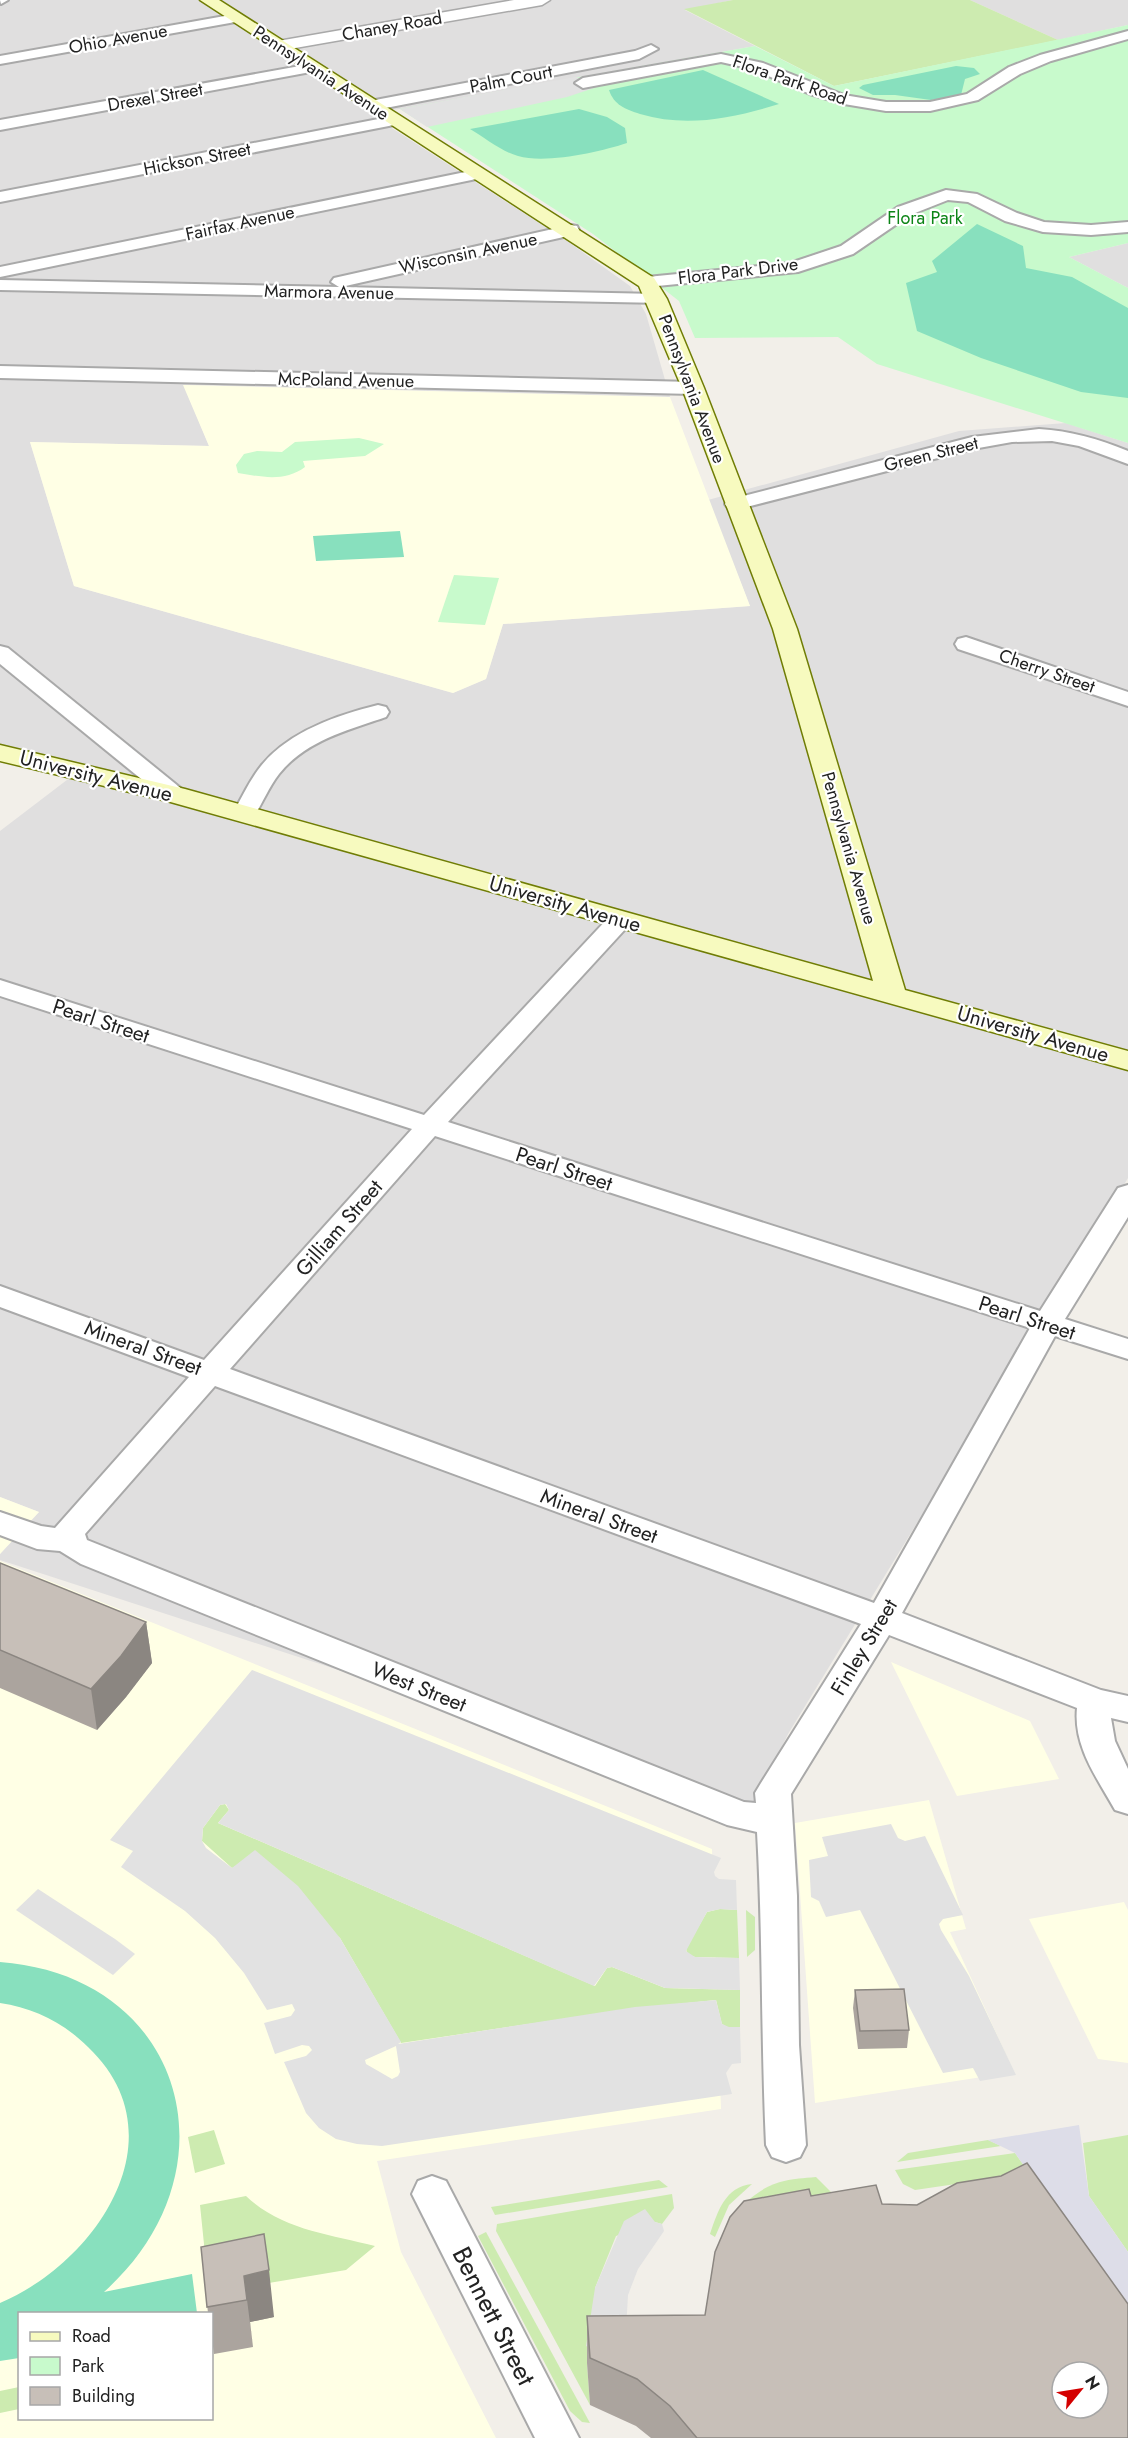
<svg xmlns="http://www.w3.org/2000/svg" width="1128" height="2438" viewBox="0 0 1128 2438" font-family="Jost,sans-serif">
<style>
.residential{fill:#e0dfdf}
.education{fill:#ffffe5;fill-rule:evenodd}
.grass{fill:#cdebb0}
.park{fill:#c8facc}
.pitch{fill:#88e0be}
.parking{fill:#e2e2e2;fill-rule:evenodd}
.plaza{fill:#dddde8}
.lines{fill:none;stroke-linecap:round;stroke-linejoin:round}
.minor-casing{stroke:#a9a9a9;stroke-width:4}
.tertiary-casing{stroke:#a9a9a9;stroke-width:3}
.secondary-casing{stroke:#707d05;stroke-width:3}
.minor{fill:#fff;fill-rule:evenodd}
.tertiary{fill:#fff;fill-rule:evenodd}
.secondary{fill:#f7fabf;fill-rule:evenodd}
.wall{fill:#aba49e}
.shaded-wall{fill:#8b8681}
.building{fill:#c7bfb8;stroke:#8b8681;stroke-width:1.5;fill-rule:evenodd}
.labels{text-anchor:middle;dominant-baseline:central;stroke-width:4.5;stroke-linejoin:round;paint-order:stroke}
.far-street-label{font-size:18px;fill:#222;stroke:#fff}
.far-park-label{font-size:18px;fill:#0c8416;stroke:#fff}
.street-label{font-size:21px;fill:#222;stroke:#fff}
.near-street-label{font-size:26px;fill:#222;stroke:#fff}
</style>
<rect width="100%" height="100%" fill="#f2efe9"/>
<!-- residential -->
<g class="residential">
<path d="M 0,0 L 733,0 L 685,10 L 755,46 L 400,109 L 367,112 L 567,241 L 630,286 L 646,314 L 670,397 L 184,385 L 209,446 L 30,442 L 74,586 L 453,693 L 486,679 L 503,624 L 750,606 L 708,500 L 959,431 L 1066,423 L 1128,443 L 1128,1178 L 788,1734 L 753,1807 L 729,1797 L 0,1560 L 0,1554 L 39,1512 L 0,1497 L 0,831 L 80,770 L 0,749 Z"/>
<path d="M 970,0 L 1128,0 L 1128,25 L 1058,40 Z"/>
<path d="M 1128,243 L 1128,288 L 1069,257 Z"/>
</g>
<!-- education -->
<g class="education">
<path d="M 183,385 L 670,397 L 750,606 L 503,624 L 486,679 L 453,693 L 74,586 L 30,442 L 209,446 Z"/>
<path d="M 0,1497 L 39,1512 L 0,1554 Z"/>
<path d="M 0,1561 L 712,1849 L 721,2109 L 377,2161 L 401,2252 L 496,2438 L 0,2438 ZM 20,2314 L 212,2314 L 212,2418 L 20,2418 Z"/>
<path d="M 891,1662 L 1030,1721 L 1059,1779 L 957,1796 Z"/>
<path d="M 929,1800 L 966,1929 L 950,1932 L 1014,2072 L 815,2103 L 795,1823 Z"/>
<path d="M 1124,1902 L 1128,1910 L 1128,2063 L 1098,2059 L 1029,1919 Z"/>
</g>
<!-- grass -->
<g class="grass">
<path d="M 733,0 L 970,0 L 1058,40 L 834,86 L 684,9 Z"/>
<path d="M 225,1804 L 229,1810 L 218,1823 L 595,1986 L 607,1968 L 612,1967 L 665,1988 L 740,1990 L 740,2027 L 729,2028 L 722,2024 L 716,2000 C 610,2010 506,2028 401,2043 L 340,1938 L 238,1865 L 232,1868 L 202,1841 L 203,1828 L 220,1805 Z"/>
<path d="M 720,1909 L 737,1910 L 739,1958 L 695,1957 L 687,1954 L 686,1948 L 707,1912 Z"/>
<path d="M 746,1910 L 755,1917 L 755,1950 L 747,1957 Z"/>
<path d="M 214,2130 L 225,2164 L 195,2173 L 188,2137 Z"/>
<path d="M 1128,2135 L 1128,2252 L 1089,2196 L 1083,2143 Z"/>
<path d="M 988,2140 L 1001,2146 L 897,2162 L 908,2153 Z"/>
<path d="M 1015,2153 L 1069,2229 L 997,2178 L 915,2190 L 903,2184 L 895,2170 Z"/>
<path d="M 816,2177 L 848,2209 L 743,2204 C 771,2181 781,2180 816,2177 Z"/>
<path d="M 659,2180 L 668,2187 L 495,2215 L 491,2207 Z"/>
<path d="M 752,2184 L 729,2205 L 715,2237 L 710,2234 C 718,2211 725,2187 752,2184 Z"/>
<path d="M 672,2194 L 674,2208 L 662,2224 L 655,2222 L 616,2236 L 595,2288 L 616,2363 L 587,2363 L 590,2405 L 496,2231 L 497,2224 Z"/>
<path d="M 246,2196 C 282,2230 329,2234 375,2246 L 346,2270 L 209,2293 L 200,2205 Z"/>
<path d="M 486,2232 L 590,2423 L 582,2422 L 570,2411 L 478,2236 Z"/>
<path d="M 19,2387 L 19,2409 L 0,2413 L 0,2391 Z"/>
</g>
<!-- park -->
<g class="park">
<path d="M 1128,25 L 1128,243 L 1069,257 L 1128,288 L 1128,443 L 877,364 L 838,337 L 695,338 L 679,301 L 593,234 L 400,109 L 755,46 L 834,86 Z"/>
<path d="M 359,438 L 384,444 L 365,456 L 303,461 L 305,467 C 285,482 262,477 238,473 L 236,465 L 244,454 L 257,451 L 282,452 L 295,442 Z"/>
<path d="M 454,575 L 499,578 L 485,625 L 438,622 Z"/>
</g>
<!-- pitch -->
<g class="pitch">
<path d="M 956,66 L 974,68 L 980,74 L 965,79 L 961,95 L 931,100 L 895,95 L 873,95 L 859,88 L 863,85 Z"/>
<path d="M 703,70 L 779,104 C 733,118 687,128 640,114 C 625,109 614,105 609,90 Z"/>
<path d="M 579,109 L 607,117 L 625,128 L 627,143 C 600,152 546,164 518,156 C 502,152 484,137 470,129 Z"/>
<path d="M 977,224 L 1023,246 L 1026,268 L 1072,277 L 1128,308 L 1128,398 L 1081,392 L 981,358 L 917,331 L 906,283 L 937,272 L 932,261 Z"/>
<path d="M 400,531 L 404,557 L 316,561 L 313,536 Z"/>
<path d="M 0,1962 C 186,1976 239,2172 104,2292 L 192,2274 L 197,2313 L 20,2314 L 19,2358 L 0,2361 L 0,2303 C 97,2262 182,2136 88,2047 C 64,2023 34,2008 0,2003 Z"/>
</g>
<!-- parking -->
<g class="parking">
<path d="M 575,77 L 603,85 L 567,97 L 427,127 L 400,109 Z"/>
<path d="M 252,1670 L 721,1858 L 714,1872 L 715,1876 L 719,1879 L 736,1880 L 737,1910 L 720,1909 L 707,1912 L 686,1951 L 695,1957 L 739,1958 L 740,1990 L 665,1988 L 612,1967 L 607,1968 L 594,1986 L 218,1823 L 229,1810 L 226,1804 L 220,1805 L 203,1828 L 202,1841 L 206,1848 L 232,1868 L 255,1850 L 298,1886 L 340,1938 L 401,2042 L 398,2044 L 635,2007 L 716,2000 L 722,2024 L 729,2027 L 740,2027 L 741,2063 L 732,2064 L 726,2073 L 732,2094 L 382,2146 L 357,2144 L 336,2139 L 319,2128 L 306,2113 L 284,2062 L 306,2056 L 312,2050 L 309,2046 L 302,2045 L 275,2054 L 264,2023 L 291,2016 L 295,2010 L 292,2004 L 267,2010 L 244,1973 L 215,1938 L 185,1911 L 121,1867 L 133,1851 L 110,1840 ZM 396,2046 L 400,2072 L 398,2076 L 392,2079 L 366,2064 L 365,2060 Z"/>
<path d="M 891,1824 L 898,1838 L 905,1841 L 925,1836 L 963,1915 L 943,1919 L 939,1924 L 941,1930 L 969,1976 L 1016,2075 L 980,2081 L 973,2068 L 943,2073 L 860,1910 L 826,1917 L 819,1901 L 811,1897 L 809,1860 L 828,1856 L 822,1837 Z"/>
<path d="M 38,1889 L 115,1939 L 135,1954 L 113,1975 L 16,1910 Z"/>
<path d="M 645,2209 L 655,2222 L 662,2224 L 664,2231 L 638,2269 L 628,2295 L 626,2330 L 616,2363 L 586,2346 L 595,2288 L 624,2221 Z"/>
</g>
<!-- plaza -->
<path class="plaza" d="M 1079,2125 L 1089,2196 L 1128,2252 L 1128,2321 L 1069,2229 L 1015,2153 L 988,2140 Z"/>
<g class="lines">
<!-- minor casing -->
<g class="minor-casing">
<g id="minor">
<path d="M 0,0 L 8,0 L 1,4 Z"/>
<path d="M 236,14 L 241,15 L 241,21 L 0,64 L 0,56 Z"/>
<path d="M 1128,31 L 1128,39 L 1051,61 L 1020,74 L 978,100 L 930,111 L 886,111 L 844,104 L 810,94 L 752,69 L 721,62 L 583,88 L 575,83 L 583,78 L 721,54 L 763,63 L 844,95 L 886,102 L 930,102 L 967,94 L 1009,67 L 1040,55 Z"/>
<path d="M 651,45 L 658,49 L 639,59 L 370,111 L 362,106 L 370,101 L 635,51 Z"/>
<path d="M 311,64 L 318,68 L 316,71 L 0,130 L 0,120 Z"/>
<path d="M 394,116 L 399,118 L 402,121 L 399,124 L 0,202 L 0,192 Z"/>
<path d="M 480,169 L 488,174 L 486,177 L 0,277 L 0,267 Z"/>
<path d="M 946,190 L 977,194 L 1017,213 L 1044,222 L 1091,225 L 1128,222 L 1128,232 L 1091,235 L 1043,232 L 1005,221 L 968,202 L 948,200 L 910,215 L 853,254 L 798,272 L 647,287 L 638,282 L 647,277 L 790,263 L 841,246 L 898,207 Z"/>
<path d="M 571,225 L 577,226 L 579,230 L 577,234 L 341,287 L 657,294 L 663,295 L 666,299 L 663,303 L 0,290 L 0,280 L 339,287 L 331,282 L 334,278 Z"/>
<path d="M 0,366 L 693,382 L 702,388 L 693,394 L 0,378 Z"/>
<path d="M 1039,429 C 1071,431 1099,439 1128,451 L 1128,464 L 1079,446 L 1052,441 L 1012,442 L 973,449 L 735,510 L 728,508 L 725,504 L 728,500 L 972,437 Z"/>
<path d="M 966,637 L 1128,692 L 1128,706 L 958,649 L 955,644 L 958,639 Z"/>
<path d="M 0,646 L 8,648 L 183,790 L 187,795 L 183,800 L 167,800 L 0,664 Z"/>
<path d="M 378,705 L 386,707 L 389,712 L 386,717 C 348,730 305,741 279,774 C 268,788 262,805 252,819 L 236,819 L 232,814 C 242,798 249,781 261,766 C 288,732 337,715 378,705 Z"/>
<path d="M 620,913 L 629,915 L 632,920 L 629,925 L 448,1122 L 1040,1311 L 1118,1188 L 1128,1185 L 1128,1217 L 1065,1319 L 1128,1339 L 1128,1359 L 1055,1336 L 902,1613 L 1101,1690 L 1128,1696 L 1128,1722 L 1111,1718 L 1115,1741 L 1128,1769 L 1128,1814 L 1115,1810 C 1097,1778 1073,1746 1077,1708 L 889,1635 L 791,1794 L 797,1896 L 799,2045 L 806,2145 L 800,2157 L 786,2162 L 772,2157 L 766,2145 C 761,2040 763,1936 757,1832 L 727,1825 L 81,1564 L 60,1551 L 37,1549 L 0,1535 L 0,1512 L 41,1526 L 55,1528 L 189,1377 L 0,1307 L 0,1286 L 204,1360 L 412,1129 L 0,996 L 0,980 L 424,1115 L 611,915 ZM 435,1136 L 1030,1328 L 874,1603 L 230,1369 ZM 215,1386 L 861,1624 L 761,1783 L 755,1793 L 756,1803 L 744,1802 L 87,1540 L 85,1534 Z"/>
<path d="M 432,2176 L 446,2181 L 579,2438 L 535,2438 L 412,2194 L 418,2181 Z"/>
</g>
</g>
<!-- tertiary casing -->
<g class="tertiary-casing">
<path id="tertiary" d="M 514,0 L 550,0 L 542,5 L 278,51 L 270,46 L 278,41 Z"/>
</g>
<!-- secondary casing -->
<g class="secondary-casing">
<path id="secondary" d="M 200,0 L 219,0 L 654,278 L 667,299 L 704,388 L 797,629 L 905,990 L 1128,1051 L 1128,1070 L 167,801 L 0,761 L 0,745 L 185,789 L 873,981 L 773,629 L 682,388 L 639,286 Z"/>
</g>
<!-- minor -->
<use href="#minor" class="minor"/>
<!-- tertiary -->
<use href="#tertiary" class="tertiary"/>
<!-- secondary -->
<use href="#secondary" class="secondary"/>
</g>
<!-- wall -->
<g class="wall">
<path d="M 0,1563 L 146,1622 L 152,1663 L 126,1697 L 97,1730 L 0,1688 Z"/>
<path d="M 855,1990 L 909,2030 L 907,2048 L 858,2049 L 853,2008 Z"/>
<path d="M 811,2196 L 882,2204 L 1128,2438 L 651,2438 L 636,2426 L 590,2405 L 587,2363 L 587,2316 L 705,2315 Z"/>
<path d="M 201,2247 L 274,2317 L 250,2322 L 253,2347 L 214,2354 L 212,2339 L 212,2313 L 208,2313 Z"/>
</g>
<!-- shaded-wall -->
<g class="shaded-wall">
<path d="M 146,1622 L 152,1663 L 126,1697 L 97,1730 L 91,1689 Z"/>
<path d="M 269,2270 L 274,2317 L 250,2322 L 253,2347 L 244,2276 Z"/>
</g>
<!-- building -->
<g class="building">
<path d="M 0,1563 L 146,1622 L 121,1656 L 91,1689 L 0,1650 Z"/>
<path d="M 904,1989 L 909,2030 L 860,2031 L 855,1990 Z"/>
<path d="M 1027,2163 L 1128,2304 L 1128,2438 L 697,2438 L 670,2406 L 637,2379 L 590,2358 L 587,2316 L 705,2315 L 715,2252 L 730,2217 L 744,2201 L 809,2189 L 811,2196 L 876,2185 L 882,2204 L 917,2205 L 957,2183 L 1001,2176 ZM 1062,2372 L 1098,2372 L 1098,2408 L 1062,2408 Z"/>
<path d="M 264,2234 L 269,2270 L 244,2276 L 247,2300 L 207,2307 L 201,2247 Z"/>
</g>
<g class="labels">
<!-- far-street labels -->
<g class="far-street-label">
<text transform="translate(392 26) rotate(-10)">Chaney Road</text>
<text transform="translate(118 39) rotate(-10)">Ohio Avenue</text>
<text transform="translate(321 73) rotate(33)">Pennsylvania Avenue</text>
<text transform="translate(511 79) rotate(-11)">Palm Court</text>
<text transform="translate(790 80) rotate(19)">Flora Park Road</text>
<text transform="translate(155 97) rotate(-10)">Drexel Street</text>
<text transform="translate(197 159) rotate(-11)">Hickson Street</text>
<text transform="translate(240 223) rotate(-12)">Fairfax Avenue</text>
<text transform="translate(468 253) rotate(-12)">Wisconsin Avenue</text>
<text transform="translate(738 271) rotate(-7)">Flora Park Drive</text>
<text transform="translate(329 292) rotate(1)">Marmora Avenue</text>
<text transform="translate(346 380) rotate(1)">McPoland Avenue</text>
<text transform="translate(692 389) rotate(69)">Pennsylvania Avenue</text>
<text transform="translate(931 454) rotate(-14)">Green Street</text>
<text transform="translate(1047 671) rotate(19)">Cherry Street</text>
<text transform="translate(849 848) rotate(74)">Pennsylvania Avenue</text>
</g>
<!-- far-park labels -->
<g class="far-park-label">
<text x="925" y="218">Flora Park</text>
</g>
<!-- street labels -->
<g class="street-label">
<text transform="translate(96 776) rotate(14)">University Avenue</text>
<text transform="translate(565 904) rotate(16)">University Avenue</text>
<text transform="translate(101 1021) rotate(18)">Pearl Street</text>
<text transform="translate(1033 1034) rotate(16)">University Avenue</text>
<text transform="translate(564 1169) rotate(18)">Pearl Street</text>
<text transform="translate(339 1228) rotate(-49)">Gilliam Street</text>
<text transform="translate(1027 1318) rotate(18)">Pearl Street</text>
<text transform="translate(143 1348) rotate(20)">Mineral Street</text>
<text transform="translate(599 1516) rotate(20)">Mineral Street</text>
<text transform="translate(864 1647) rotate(-59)">Finley Street</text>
<text transform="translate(419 1687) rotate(22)">West Street</text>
</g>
<!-- near-street labels -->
<g class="near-street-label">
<text transform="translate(494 2316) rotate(63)">Bennett Street</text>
</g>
</g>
<!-- legend -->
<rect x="18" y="2312" width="195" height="108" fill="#ffffff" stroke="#a7a7a7" stroke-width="1.5"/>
<rect x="30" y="2332" width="30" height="9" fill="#f7fabf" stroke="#a7a7a7" stroke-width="1.5"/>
<text x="72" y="2342" font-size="18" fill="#222222">Road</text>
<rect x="30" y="2357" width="30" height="18" fill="#c8facc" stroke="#a7a7a7" stroke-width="1.5"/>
<text x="72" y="2372" font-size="18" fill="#222222">Park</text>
<rect x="30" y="2387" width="30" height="18" fill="#c7bfb8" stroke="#a7a7a7" stroke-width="1.5"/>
<text x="72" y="2402" font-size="18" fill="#222222">Building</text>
<!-- north arrow -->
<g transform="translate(1080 2390) rotate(60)"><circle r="28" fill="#ffffff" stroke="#a7a7a7" stroke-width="1.5"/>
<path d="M0-4.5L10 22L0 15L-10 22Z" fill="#d40000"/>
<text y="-9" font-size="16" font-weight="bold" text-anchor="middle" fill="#222222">N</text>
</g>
</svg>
